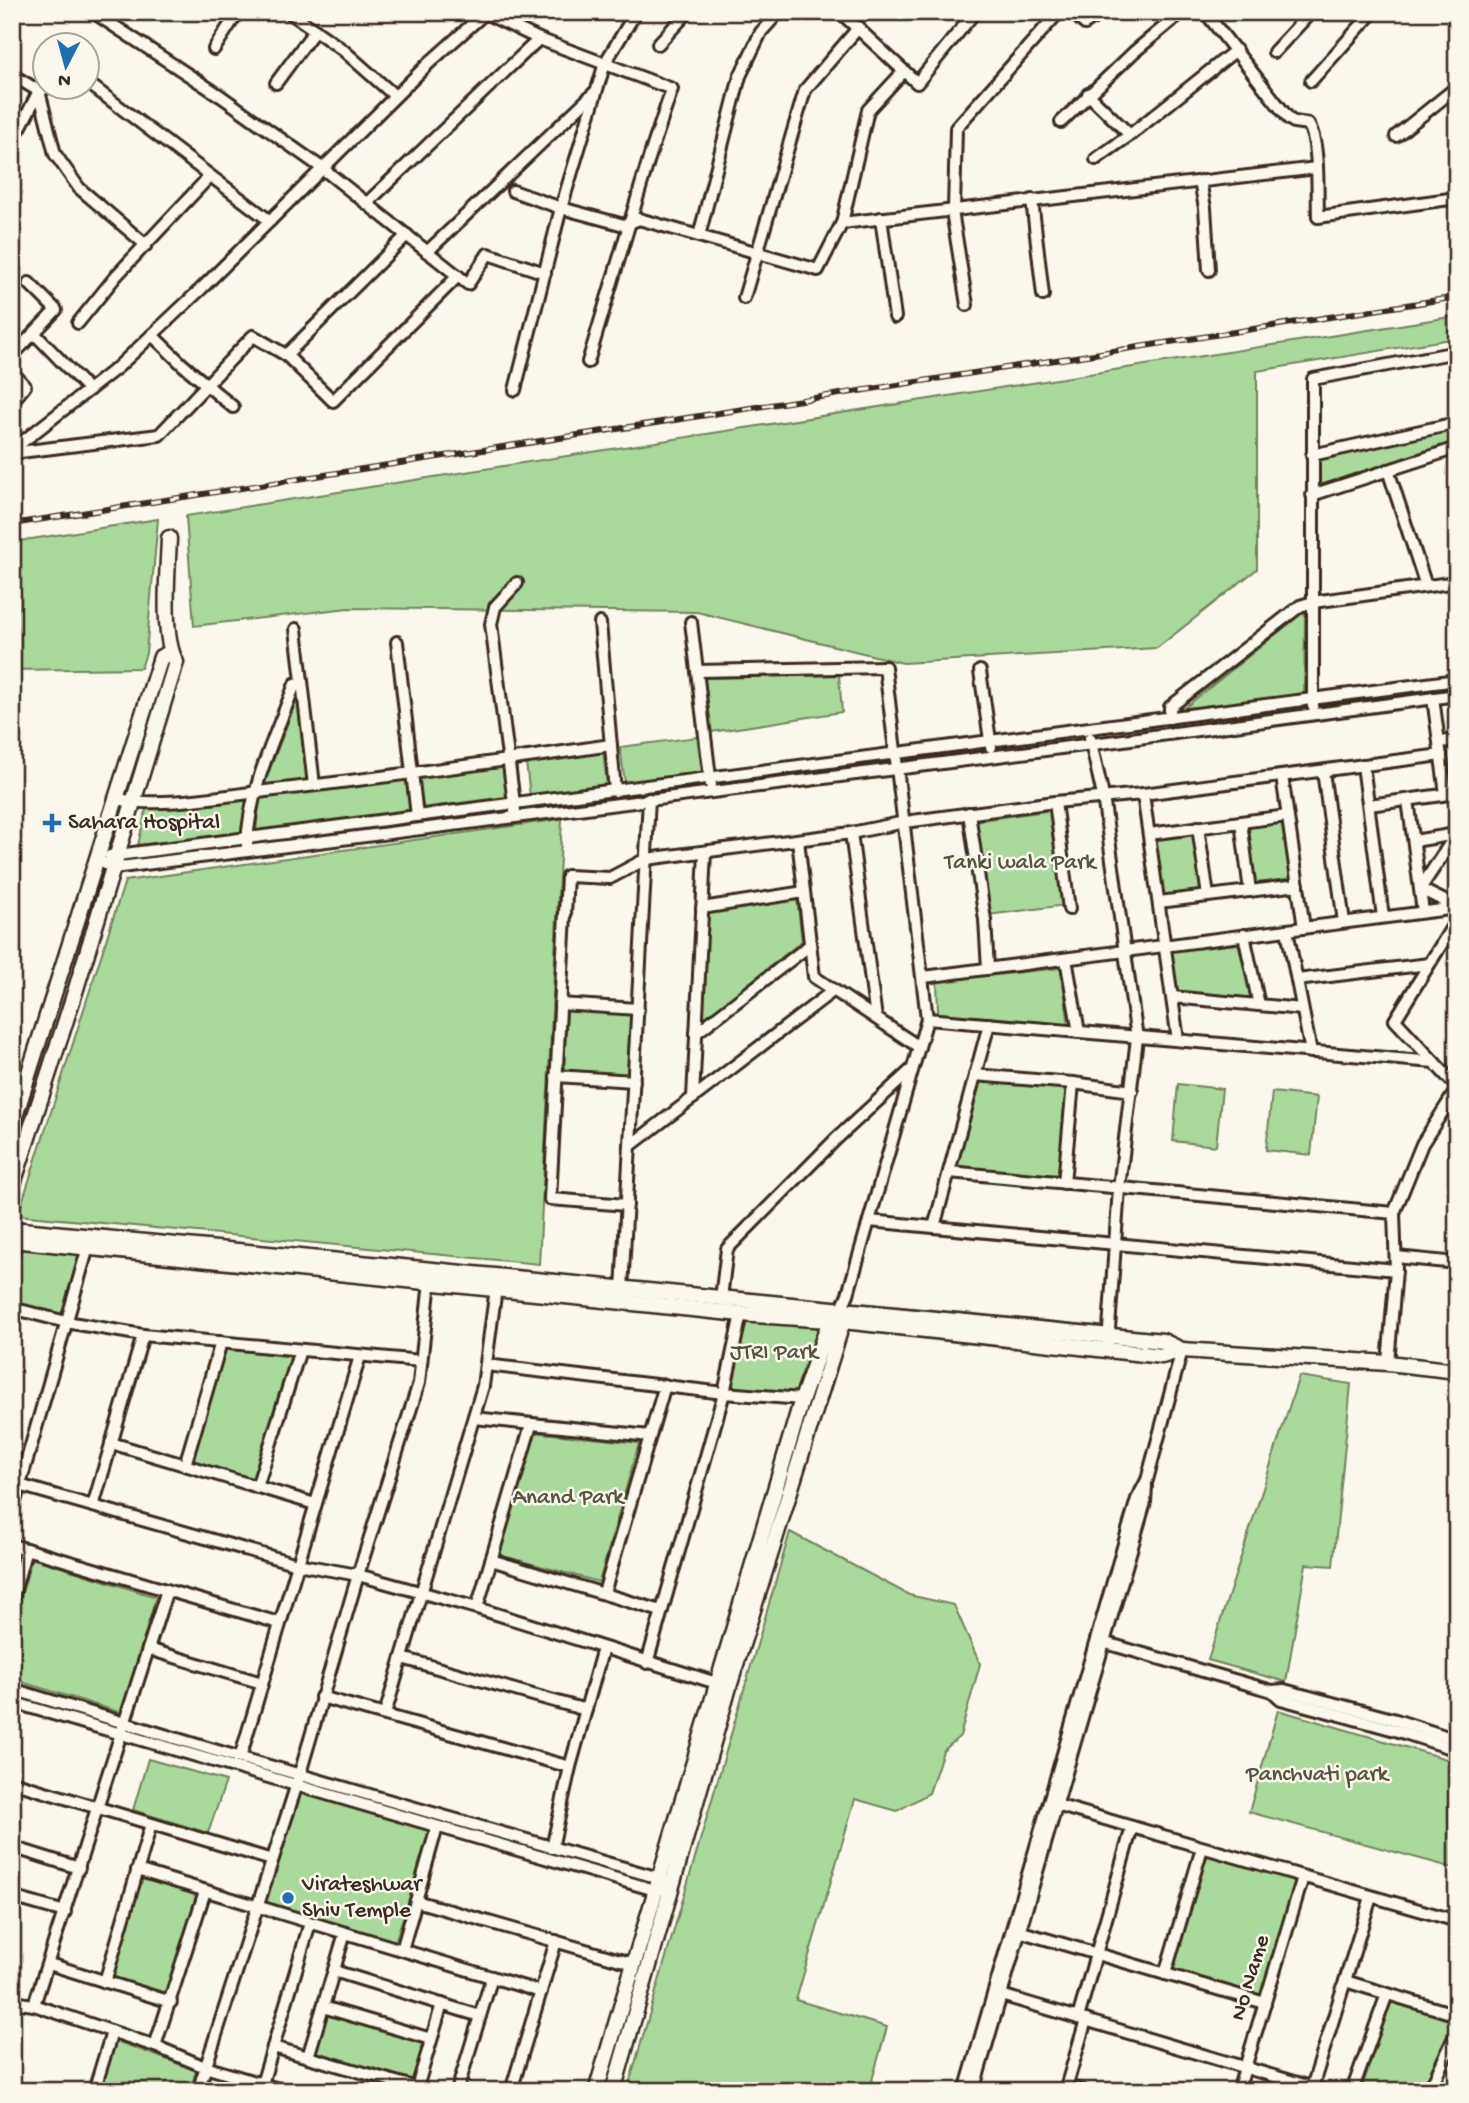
<svg xmlns="http://www.w3.org/2000/svg" width="1469" height="2103" viewBox="0 0 1469 2103" font-family="'Gochi Hand',sans-serif">
<style>
.green{fill:#a9da9c;stroke:#72825d;stroke-width:2}
.lines{fill:none;stroke-linecap:round;stroke-linejoin:round}
.minor-casing{stroke:#3b2a1e;stroke-width:16}
.tertiary-casing{stroke:#3b2a1e;stroke-width:19}
.minor{stroke:#fbf7ec;stroke-width:10}
.tertiary{stroke:#fbf7ec;stroke-width:14}
.rail-casing{stroke:#3b2a1e;stroke-width:6}
.rail{stroke:#fbf7ec;stroke-width:3.5;stroke-dasharray:10;stroke-linecap:butt}
.poi-dot{fill:#1f6fb2;stroke:#fbf7ec;stroke-width:2.5}
.labels{text-anchor:middle;dominant-baseline:central;stroke-width:5;stroke-linejoin:round;paint-order:stroke}
.poi-label{font-size:23px;fill:#3b2a1e;stroke:#fbf7ec;text-anchor:start}
.park-label{font-size:23px;fill:#56563e;stroke:#fbf7ec}
.street-label{font-size:23px;fill:#3b2a1e;stroke:#fbf7ec}
</style>
<rect width="100%" height="100%" fill="#fbf7ec"/>
<filter id="ink" filterUnits="userSpaceOnUse"><feTurbulence type="fractalNoise" baseFrequency=".0143" numOctaves="2"/><feDisplacementMap in="SourceGraphic" scale="14" xChannelSelector="R" yChannelSelector="G"/><feConvolveMatrix kernelMatrix="1 2 1 2 8 2 1 2 1" color-interpolation-filters="sRGB"/></filter>
<g filter="url(#ink)">
<!-- green -->
<g class="green">
<path d="M 1457,316 L 1457,338 L 1257,371 L 1257,569 L 1157,648 L 903,663 L 697,612 L 348,608 L 194,626 L 186,516 Z"/>
<path d="M 1457,429 L 1457,440 L 1318,486 L 1317,461 Z"/>
<path d="M 158,519 L 146,653 L 141,668 L 12,670 L 12,542 Z"/>
<path d="M 1305,611 L 1304,694 L 1183,709 Z"/>
<path d="M 839,675 L 842,712 L 711,732 L 705,678 Z"/>
<path d="M 297,699 L 307,780 L 263,787 Z"/>
<path d="M 697,737 L 702,773 L 625,783 L 620,747 Z"/>
<path d="M 603,751 L 607,786 L 530,796 L 526,763 Z"/>
<path d="M 516,764 L 520,798 L 421,811 L 417,778 Z"/>
<path d="M 406,779 L 411,812 L 256,831 L 260,798 Z"/>
<path d="M 246,800 L 242,833 L 138,845 L 146,809 Z"/>
<path d="M 1052,810 L 1066,905 L 988,915 L 974,821 Z"/>
<path d="M 562,819 L 539,1264 L 18,1215 L 125,881 Z"/>
<path d="M 1283,821 L 1291,883 L 1253,888 L 1245,826 Z"/>
<path d="M 1194,832 L 1203,894 L 1161,900 L 1153,838 Z"/>
<path d="M 797,898 L 802,941 L 703,1020 L 706,913 Z"/>
<path d="M 1239,944 L 1251,998 L 1177,992 L 1171,950 Z"/>
<path d="M 1061,968 L 1069,1026 L 938,1013 L 937,981 Z"/>
<path d="M 567,1009 L 631,1013 L 627,1075 L 564,1072 Z"/>
<path d="M 980,1081 L 1068,1089 L 1061,1175 L 957,1167 Z"/>
<path d="M 1178,1084 L 1222,1089 L 1216,1146 L 1173,1141 Z"/>
<path d="M 1272,1092 L 1317,1097 L 1311,1155 L 1266,1150 Z"/>
<path d="M 22,1243 L 82,1250 L 63,1318 L 12,1305 L 12,1271 Z"/>
<path d="M 747,1312 L 820,1321 L 799,1392 L 728,1389 Z"/>
<path d="M 226,1349 L 292,1357 L 253,1479 L 192,1460 Z"/>
<path d="M 1299,1376 L 1351,1384 L 1333,1566 L 1306,1564 L 1286,1682 L 1208,1660 Z"/>
<path d="M 532,1432 L 639,1443 L 599,1582 L 496,1554 Z"/>
<path d="M 790,1532 L 909,1595 L 954,1605 L 980,1664 L 960,1736 L 943,1751 L 929,1793 L 897,1811 L 855,1799 L 796,2000 L 887,2027 L 869,2091 L 627,2091 Z"/>
<path d="M 32,1558 L 156,1597 L 122,1713 L 12,1679 L 12,1628 Z"/>
<path d="M 1278,1710 L 1457,1762 L 1457,1869 L 1249,1812 Z"/>
<path d="M 148,1759 L 226,1781 L 208,1833 L 133,1810 Z"/>
<path d="M 299,1792 L 431,1831 L 395,1942 L 264,1902 Z"/>
<path d="M 1208,1853 L 1298,1880 L 1263,1997 L 1173,1970 Z"/>
<path d="M 140,1874 L 201,1893 L 168,1997 L 109,1978 Z"/>
<path d="M 1391,1999 L 1454,2019 L 1422,2091 L 1361,2091 Z"/>
<path d="M 324,2009 L 427,2041 L 415,2085 L 311,2054 Z"/>
<path d="M 116,2041 L 196,2070 L 190,2091 L 101,2091 Z"/>
</g>
<g class="lines">
<!-- minor casing -->
<g class="minor-casing">
<g id="minor">
<path d="M 93,12 L 222,97 L 322,168 L 468,284 L 488,254 L 545,273"/>
<path d="M 289,12 L 343,50 L 395,96"/>
<path d="M 840,12 L 904,71"/>
<path d="M 1072,12 L 1085,24 L 1102,12"/>
<path d="M 1205,12 L 1289,119 L 1294,122 L 1308,124 C 1320,141 1317,195 1318,217 L 1457,198"/>
<path d="M 485,13 L 539,39 L 672,89 L 651,152 L 588,362"/>
<path d="M 658,44 L 688,12"/>
<path d="M 214,49 L 238,12"/>
<path d="M 1274,52 L 1311,12"/>
<path d="M 12,75 L 39,91 L 46,88"/>
<path d="M 1311,81 L 1373,12"/>
<path d="M 88,83 L 270,221"/>
<path d="M 276,83 L 315,30"/>
<path d="M 1088,94 L 1130,135"/>
<path d="M 1061,122 L 1134,52 L 1182,12"/>
<path d="M 1396,136 L 1457,87"/>
<path d="M 12,138 L 20,128 L 39,91 L 55,154 L 79,188 L 146,245"/>
<path d="M 1096,159 L 1130,135 L 1236,50"/>
<path d="M 1200,181 L 1205,208 L 1209,270"/>
<path d="M 513,191 L 561,208 L 605,63 L 636,12"/>
<path d="M 1032,200 L 1043,295"/>
<path d="M 367,203 L 539,39"/>
<path d="M 881,218 L 895,317"/>
<path d="M 842,223 L 1317,168"/>
<path d="M 699,236 L 740,76 L 761,32 L 779,12"/>
<path d="M 427,252 L 595,92"/>
<path d="M 744,298 L 805,90 L 859,27"/>
<path d="M 967,305 L 952,211 L 954,210 L 956,128 L 1059,12"/>
<path d="M 78,323 L 116,276 L 210,176"/>
<path d="M 35,334 L 89,390"/>
<path d="M 152,335 L 183,365 L 233,407"/>
<path d="M 286,355 L 407,235"/>
<path d="M 12,356 L 56,310 L 29,283"/>
<path d="M 12,372 L 25,386 L 12,402"/>
<path d="M 515,390 L 561,208 L 624,225 L 639,219 L 818,270 L 842,223 L 868,110 L 904,71 L 917,83 L 975,12"/>
<path d="M 12,450 L 118,367 L 202,288 L 429,63 L 486,12"/>
<path d="M 12,453 L 159,435 L 253,336 L 286,355 L 333,401 L 458,276"/>
<path d="M 1312,455 L 1457,423"/>
<path d="M 1388,470 L 1426,586"/>
<path d="M 1312,495 L 1457,448"/>
<path d="M 691,622 L 711,785"/>
<path d="M 600,623 L 615,791"/>
<path d="M 296,629 L 314,785"/>
<path d="M 397,642 L 417,816"/>
<path d="M 697,671 L 885,667 L 927,1019 L 848,1294 L 841,1310"/>
<path d="M 980,671 L 991,747"/>
<path d="M 1433,698 L 1446,794"/>
<path d="M 1313,706 L 1313,379 L 1457,352"/>
<path d="M 1170,718 L 1170,707 L 1300,606 L 1313,602 L 1457,582"/>
<path d="M 1090,738 L 1103,796 L 1137,1038 L 1119,1188 L 1108,1343"/>
<path d="M 1439,742 L 1457,740"/>
<path d="M 1363,765 L 1383,917"/>
<path d="M 1323,771 L 1344,922"/>
<path d="M 1282,776 L 1304,928"/>
<path d="M 1143,794 L 1178,1040"/>
<path d="M 117,799 C 160,808 222,796 266,791 C 381,778 496,762 611,745"/>
<path d="M 1408,800 L 1423,912"/>
<path d="M 1055,802 L 1069,909"/>
<path d="M 1369,805 L 1457,793"/>
<path d="M 515,811 L 491,624 L 495,607 L 517,583"/>
<path d="M 969,813 L 985,920 L 988,969"/>
<path d="M 1241,822 L 1250,891"/>
<path d="M 1198,827 L 1208,896"/>
<path d="M 851,833 L 876,1018"/>
<path d="M 1457,833 L 1420,889 L 1457,907"/>
<path d="M 1149,834 L 1287,816"/>
<path d="M 798,840 L 814,977 L 919,1047"/>
<path d="M 1414,841 L 1456,834"/>
<path d="M 247,845 C 249,788 275,737 295,684 L 302,683"/>
<path d="M 110,856 L 1457,680"/>
<path d="M 98,860 L 113,868 L 1116,741 L 1457,695"/>
<path d="M 1159,902 L 1298,885"/>
<path d="M 702,908 L 804,892"/>
<path d="M 1457,919 L 1395,1020 L 1457,1087"/>
<path d="M 1287,930 L 1311,1052"/>
<path d="M 1244,935 L 1259,1005"/>
<path d="M 1066,959 L 1079,1032"/>
<path d="M 924,977 L 1457,908"/>
<path d="M 1297,980 L 1429,964"/>
<path d="M 1172,997 L 1302,1009"/>
<path d="M 560,1004 L 638,1009"/>
<path d="M 927,1019 L 1434,1062"/>
<path d="M 696,1033 L 810,945"/>
<path d="M 975,1075 L 1073,1083 L 1132,1091"/>
<path d="M 556,1076 L 634,1081"/>
<path d="M 693,1098 L 705,852"/>
<path d="M 630,1146 L 834,990"/>
<path d="M 949,1172 L 1394,1213"/>
<path d="M 1064,1183 L 1073,1083"/>
<path d="M 627,1205 L 550,1199 L 567,876 L 610,878 L 646,859 L 851,833 L 905,822 L 1055,802 L 1143,794 L 1441,755"/>
<path d="M 869,1221 L 1396,1270"/>
<path d="M 934,1227 L 989,1024"/>
<path d="M 1396,1257 L 1457,1263"/>
<path d="M 12,1258 L 17,1233"/>
<path d="M 622,1290 L 649,799"/>
<path d="M 721,1298 L 727,1249 L 836,1139 L 910,1071"/>
<path d="M 12,1308 L 66,1322 L 143,1335 L 421,1361"/>
<path d="M 1388,1363 L 1396,1270 L 1394,1213 L 1422,1144 L 1457,1089"/>
<path d="M 486,1365 L 724,1393 L 802,1399"/>
<path d="M 474,1418 L 650,1436"/>
<path d="M 111,1443 L 315,1504"/>
<path d="M 185,1465 L 221,1342"/>
<path d="M 12,1483 L 297,1564 L 358,1575 L 477,1608 L 723,1685"/>
<path d="M 257,1487 L 300,1350"/>
<path d="M 93,1506 L 143,1335"/>
<path d="M 12,1512 L 88,1247"/>
<path d="M 12,1545 L 279,1623"/>
<path d="M 491,1560 L 661,1611"/>
<path d="M 604,1593 L 665,1385"/>
<path d="M 12,1600 L 26,1549"/>
<path d="M 477,1608 L 531,1425"/>
<path d="M 1099,1641 L 1272,1691 L 1284,1690 L 1396,1720 L 1457,1740"/>
<path d="M 148,1649 L 262,1683"/>
<path d="M 402,1658 L 586,1710"/>
<path d="M 647,1663 L 724,1393 L 741,1314"/>
<path d="M 12,1689 L 224,1753 L 659,1878 L 664,1882"/>
<path d="M 1272,1691 L 1281,1699 L 1395,1730 L 1457,1750"/>
<path d="M 321,1697 L 570,1767"/>
<path d="M 12,1702 L 655,1890 L 662,1889"/>
<path d="M 385,1714 L 483,1386 L 496,1288"/>
<path d="M 240,1758 L 360,1356"/>
<path d="M 12,1782 L 272,1860"/>
<path d="M 1053,1804 L 1457,1921"/>
<path d="M 12,1847 L 79,1868"/>
<path d="M 552,1848 L 570,1767 L 603,1648"/>
<path d="M 137,1870 L 541,1992"/>
<path d="M 12,1897 L 65,1912"/>
<path d="M 416,1901 L 634,1964"/>
<path d="M 1015,1930 L 1265,2003"/>
<path d="M 402,1950 L 437,1827"/>
<path d="M 49,1964 L 171,2002"/>
<path d="M 334,1971 L 480,2016"/>
<path d="M 1165,1974 L 1202,1848"/>
<path d="M 1345,1981 L 1457,2015"/>
<path d="M 105,1982 L 151,1824"/>
<path d="M 1001,1995 L 1324,2091"/>
<path d="M 12,2002 L 34,2005 L 155,2046 L 205,2067 L 285,2091"/>
<path d="M 34,2005 L 167,1590"/>
<path d="M 323,2007 L 431,2039"/>
<path d="M 1078,2018 L 1132,1827"/>
<path d="M 155,2046 L 205,1891"/>
<path d="M 273,2047 L 417,2088"/>
<path d="M 308,2057 L 345,1933"/>
<path d="M 262,2084 L 310,1923"/>
<path d="M 1066,2086 L 1083,2091"/>
<path d="M 94,2091 L 112,2032"/>
<path d="M 198,2091 L 296,1787 L 358,1575 L 419,1383 L 430,1281"/>
<path d="M 416,2091 L 442,2004"/>
<path d="M 457,2091 L 492,1977"/>
<path d="M 511,2091 L 556,1941"/>
<path d="M 965,2091 L 1137,1499 L 1147,1480 L 1182,1350"/>
<path d="M 973,2091 L 1145,1502 L 1146,1486"/>
<path d="M 1065,2091 L 1086,2020"/>
<path d="M 1238,2091 L 1303,1877"/>
<path d="M 1311,2091 L 1371,1897"/>
<path d="M 1352,2091 L 1387,1994"/>
<path d="M 1429,2091 L 1457,2032"/>
</g>
</g>
<!-- tertiary casing -->
<g class="tertiary-casing">
<g id="tertiary">
<path d="M 12,1126 L 161,657 L 170,653"/>
<path d="M 12,1187 L 75,992 L 176,662 C 161,636 168,569 169,538"/>
<path d="M 12,1229 L 1163,1341 L 1182,1350"/>
<path d="M 12,1240 L 741,1314 L 843,1321 L 1162,1356 L 1182,1350 L 1388,1363 L 1457,1371"/>
<path d="M 596,2091 L 802,1399 L 830,1320 L 841,1310 L 843,1321 L 729,1687 L 613,2091"/>
</g>
</g>
<!-- minor -->
<use href="#minor" class="minor"/>
<!-- tertiary -->
<use href="#tertiary" class="tertiary"/>
<!-- rail casing -->
<g class="rail-casing">
<path id="rail" d="M 12,524 L 1457,297"/>
</g>
<!-- rail -->
<use href="#rail" class="rail"/>
</g>
</g>
<!-- markers -->
<g class="poi-dot">
<path d="M48.5 812.5h7v7h7v7h-7v7h-7v-7h-7v-7h7z"/>
<circle cx="288" cy="1898" r="7"/>
</g>
<g class="labels">
<!-- poi labels -->
<g class="poi-label">
<text x="68" y="823">Sahara Hospital</text>
<text x="302" y="1885">Virateshwar<tspan x="302" dy="26">Shiv Temple</tspan></text>
</g>
<!-- park labels -->
<g class="park-label">
<text x="1020" y="863">Tanki wala Park</text>
<text x="774" y="1353">JTRI Park</text>
<text x="568" y="1498">Anand Park</text>
<text x="1317" y="1775">Panchvati park</text>
</g>
<!-- street labels -->
<g class="street-label">
<text transform="translate(1251 1978) rotate(-73)">No Name</text>
</g>
</g>
<!-- margin -->
<rect width="1469" height="2103" fill="none" stroke="#fbf7ec" stroke-width="42"/>
<rect x="21" y="21" width="1427" height="2061" fill="none" stroke="#3b2a1e" stroke-width="2.5" filter="url(#ink)"/>
<!-- north arrow -->
<g transform="translate(66 66) rotate(186)"><circle r="33" fill="#fbf7ec" stroke="#aea59a" stroke-width="2"/>
<path d="M0-5L12 26L0 18L-12 26Z" fill="#1f6fb2"/>
<text y="-10" font-size="19" font-weight="bold" text-anchor="middle" fill="#3b2a1e">N</text>
</g>
</svg>
